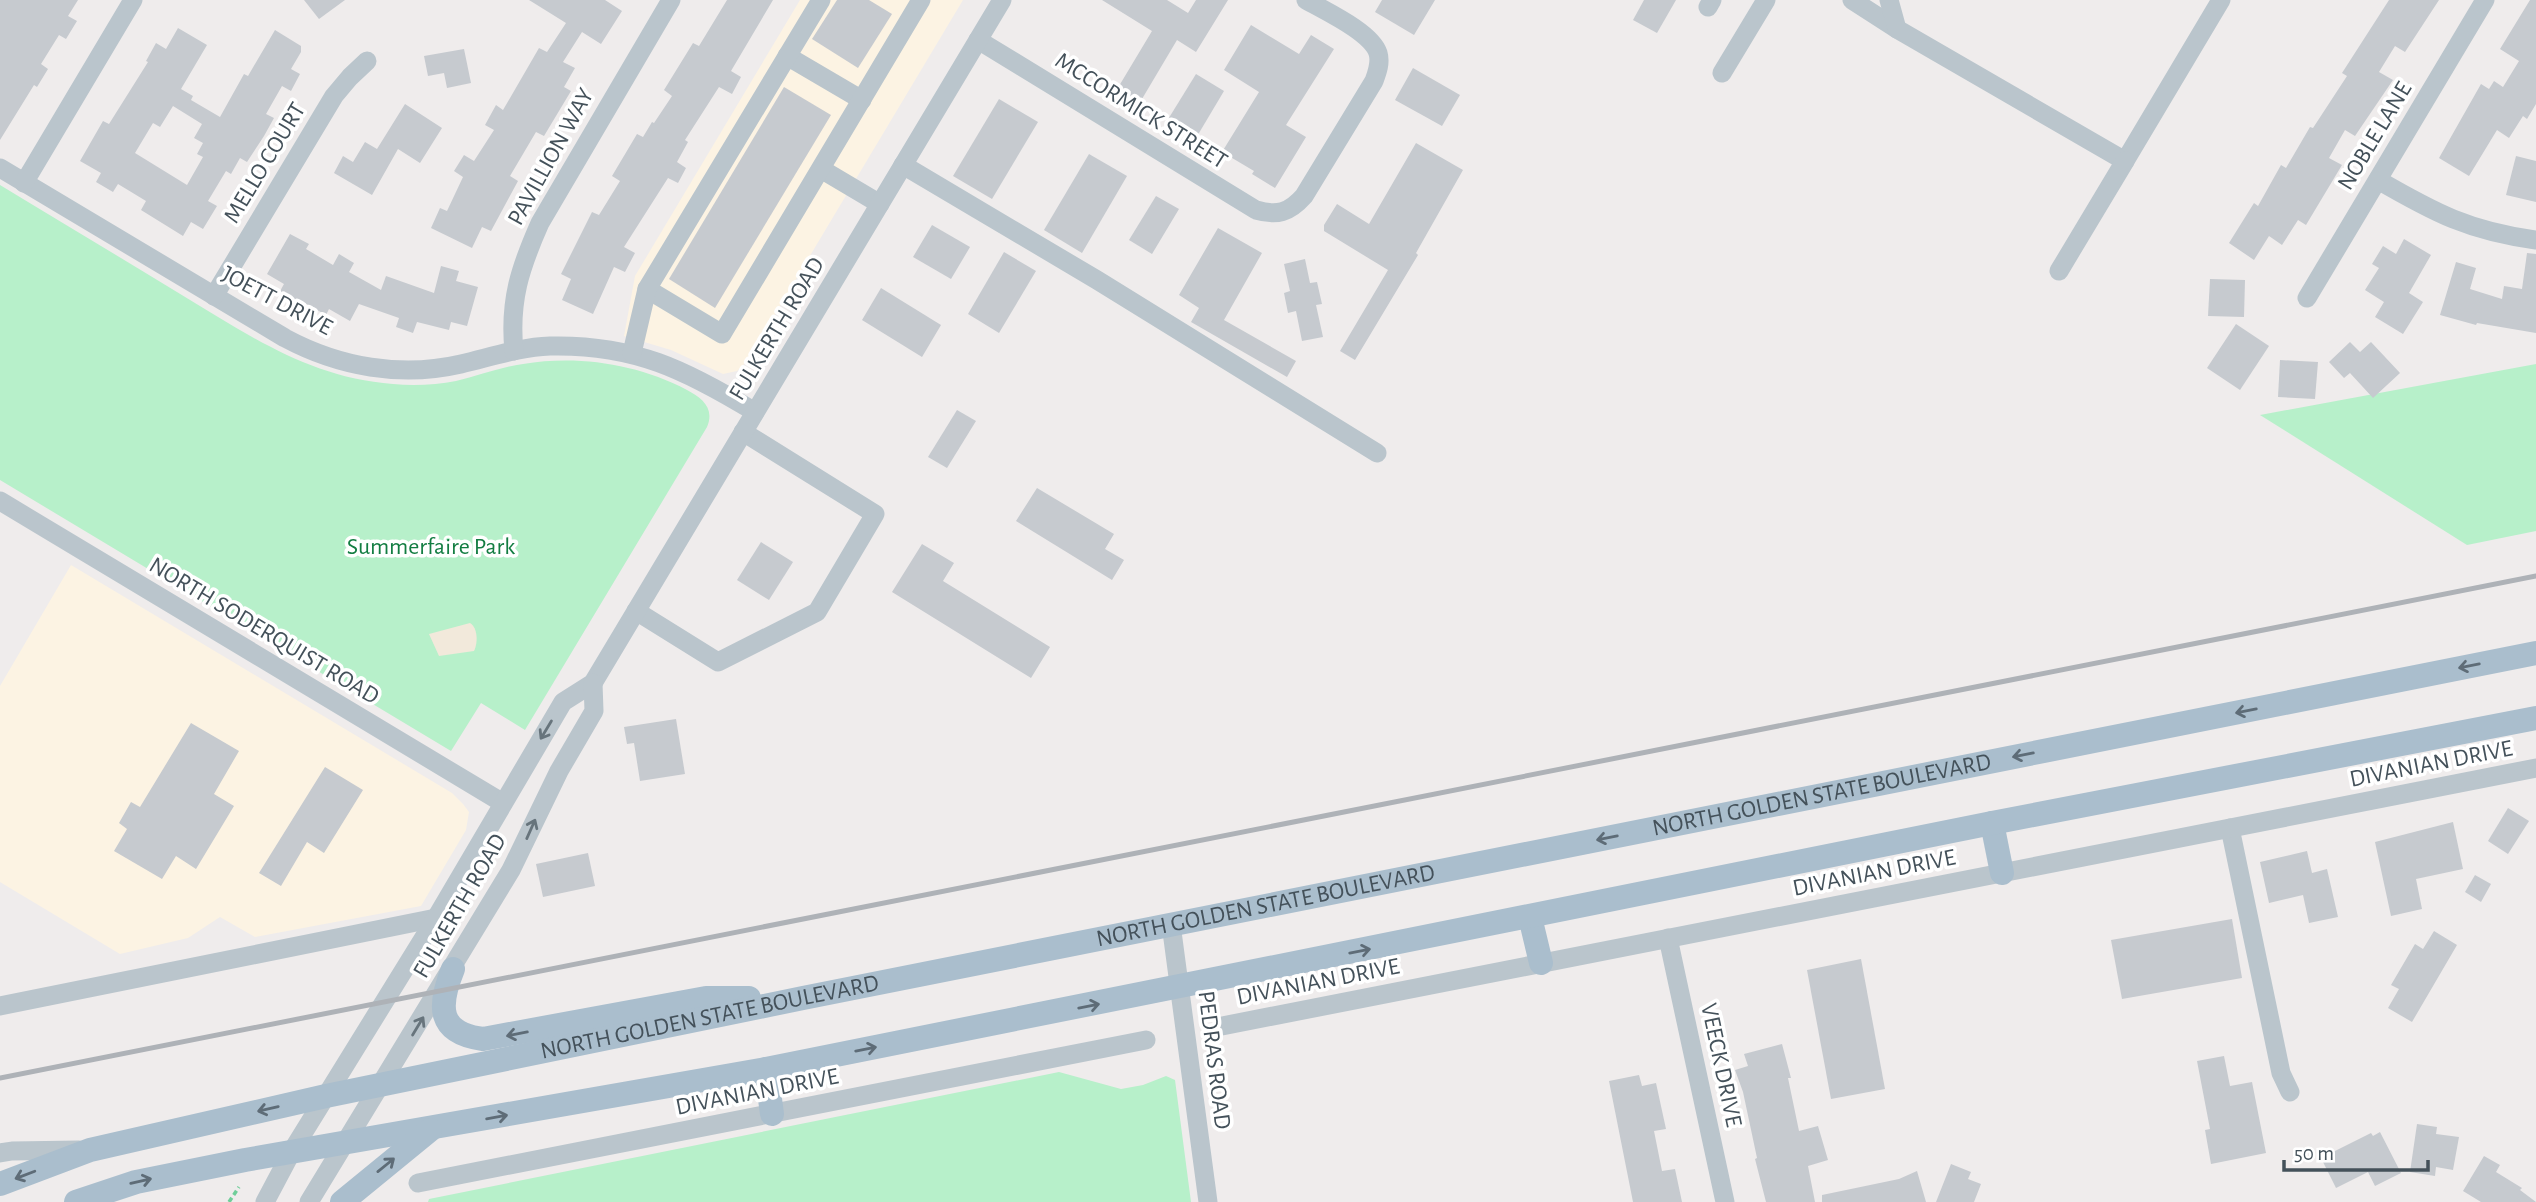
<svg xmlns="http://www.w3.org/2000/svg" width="2536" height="1202" viewBox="0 0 2536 1202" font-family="'Alegreya Sans',sans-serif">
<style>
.commercial{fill:#fcf3e3}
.green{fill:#b7f0ca}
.sand{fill:#f2e9db}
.building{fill:#c6cacf;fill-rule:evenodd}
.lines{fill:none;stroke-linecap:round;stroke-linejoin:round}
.path{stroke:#6fce99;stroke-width:3.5;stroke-dasharray:5 3.5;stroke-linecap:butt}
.minor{stroke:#bac5cc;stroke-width:19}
.major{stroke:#aabecd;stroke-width:24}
.rail{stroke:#aeb2b7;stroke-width:5}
.oneway{stroke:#5e6c77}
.oneway2{stroke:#67747c}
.labels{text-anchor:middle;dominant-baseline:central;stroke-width:7;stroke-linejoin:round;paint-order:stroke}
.street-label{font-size:24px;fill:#44515a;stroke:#fff}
.park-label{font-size:24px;fill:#137d42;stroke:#fff}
</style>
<rect width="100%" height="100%" fill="#efecec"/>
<!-- commercial -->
<g class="commercial">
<path d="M 800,0 L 963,0 L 747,361 L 737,371 L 723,374 L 671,350 L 624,336 L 635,276 Z"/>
<path d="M 71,565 L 452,793 L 463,804 L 469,812 L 466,830 L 421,906 L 255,937 L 220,917 L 188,938 L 120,954 L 0,882 L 0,686 Z"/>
</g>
<!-- green -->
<g class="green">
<path d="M 0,185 C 57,220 115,254 172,289 C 244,332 307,378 393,384 C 413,386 436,385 456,381 C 478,376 500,367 523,364 C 579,355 637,364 687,390 C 702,398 715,408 707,427 L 525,730 L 481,703 L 451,751 L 0,480 Z"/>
<path d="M 2536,364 L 2536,531 L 2467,545 L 2260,415 Z"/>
<path d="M 1059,1072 L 1121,1089 L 1143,1085 L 1166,1076 L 1175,1080 L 1191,1202 L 428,1202 L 429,1199 Z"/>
</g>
<!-- sand -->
<path class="sand" d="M 470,623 C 478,628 478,643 474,651 L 439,656 L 429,634 Z"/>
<!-- building -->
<g class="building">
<path d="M 0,0 L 78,0 L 68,16 L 77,21 L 66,39 L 59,35 L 41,64 L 48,69 L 37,87 L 34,85 L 0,140 Z"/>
<path d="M 304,0 L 345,0 L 319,19 Z"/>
<path d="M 529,0 L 605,0 L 622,11 L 601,44 L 582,32 L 563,62 L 575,68 L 564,87 L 571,91 L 544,136 L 536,132 L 510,176 L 518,181 L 491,231 L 482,227 L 472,248 L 431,228 L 440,208 L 447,211 L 463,177 L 454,171 L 464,155 L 474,161 L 494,130 L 485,125 L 496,105 L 503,110 L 539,48 L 547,52 L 566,23 Z"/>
<path d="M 727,0 L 773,0 L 731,71 L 741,77 L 732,94 L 719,87 L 685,140 L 688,142 L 677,162 L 686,168 L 678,183 L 668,178 L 624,247 L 635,253 L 625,272 L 614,267 L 593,314 L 562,300 L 571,279 L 561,274 L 592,212 L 599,215 L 620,181 L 612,176 L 637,134 L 643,137 L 652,122 L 654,123 L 672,96 L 664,90 L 693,43 L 699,46 Z"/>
<path d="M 837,0 L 869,0 L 892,14 L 858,68 L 812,39 Z"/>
<path d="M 1102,0 L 1167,0 L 1188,13 L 1196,0 L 1228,0 L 1196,52 L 1177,40 L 1139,104 L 1116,91 L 1152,31 Z"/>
<path d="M 1382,0 L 1435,0 L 1414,35 L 1375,12 Z"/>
<path d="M 1644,0 L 1676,0 L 1657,33 L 1633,20 Z"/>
<path d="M 2389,0 L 2439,0 L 2405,52 L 2395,46 L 2379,72 L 2393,80 L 2355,136 L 2345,130 L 2329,158 L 2342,165 L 2306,225 L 2298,220 L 2282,245 L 2269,236 L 2254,260 L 2229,243 L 2254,203 L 2258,206 L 2281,165 L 2286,168 L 2310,127 L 2313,128 L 2347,76 L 2342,73 Z"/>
<path d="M 2530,0 L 2536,0 L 2536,104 L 2527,119 L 2523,116 L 2509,138 L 2497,130 L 2469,176 L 2439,158 L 2481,84 L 2489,89 L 2494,81 L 2503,87 L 2519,61 L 2500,49 Z"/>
<path d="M 1251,25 L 1299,54 L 1311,35 L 1334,49 L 1286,125 L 1306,137 L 1275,188 L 1252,174 L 1254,171 L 1222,152 L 1259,92 L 1224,70 Z"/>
<path d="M 178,28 L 207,45 L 181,89 L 193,96 L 191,100 L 220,117 L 244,74 L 248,76 L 275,30 L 301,46 L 301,52 L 291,69 L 300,74 L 291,91 L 282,86 L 266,114 L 274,118 L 264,136 L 247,162 L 240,158 L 231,174 L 226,171 L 208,201 L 217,206 L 203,229 L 191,222 L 183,236 L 141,210 L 146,201 L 118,184 L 113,192 L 96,182 L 101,173 L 80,161 L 103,121 L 109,124 L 148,62 L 146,61 L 156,43 L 166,49 ZM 173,106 L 202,124 L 194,138 L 203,143 L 197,154 L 203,157 L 187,185 L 135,153 L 153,123 L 160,127 Z"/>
<path d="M 464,49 L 471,83 L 447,88 L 444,73 L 428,76 L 424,56 Z"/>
<path d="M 1413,68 L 1460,95 L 1442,126 L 1395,100 Z"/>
<path d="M 1196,74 L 1224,91 L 1196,138 L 1167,121 Z"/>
<path d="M 784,87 L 831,115 L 715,308 L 669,279 Z"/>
<path d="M 999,99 L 1038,122 L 992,199 L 953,176 Z"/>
<path d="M 405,104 L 442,128 L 420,163 L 398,149 L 372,195 L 334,173 L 343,156 L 353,162 L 365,142 L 377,149 Z"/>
<path d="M 1416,143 L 1463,170 L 1416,253 L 1418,255 L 1355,360 L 1340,351 L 1388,270 L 1324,231 L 1324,225 L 1337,204 L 1369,224 Z"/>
<path d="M 1089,154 L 1127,176 L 1082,253 L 1044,230 Z"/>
<path d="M 2516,156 L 2536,161 L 2536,202 L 2506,195 Z"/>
<path d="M 1156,196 L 1179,209 L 1152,254 L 1129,240 Z"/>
<path d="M 932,225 L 970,247 L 951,279 L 913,257 Z"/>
<path d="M 1218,228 L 1262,253 L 1224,320 L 1296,361 L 1287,377 L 1191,322 L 1199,308 L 1179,295 Z"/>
<path d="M 290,234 L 309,244 L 306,249 L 333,265 L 339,254 L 354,263 L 349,272 L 381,290 L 386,276 L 434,293 L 441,266 L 459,271 L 456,281 L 478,287 L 467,326 L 451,322 L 449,330 L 417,322 L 413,333 L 396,327 L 399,318 L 359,304 L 350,321 L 329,309 L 326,315 L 303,302 L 301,305 L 279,293 L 284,284 L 267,274 Z"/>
<path d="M 2404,239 L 2431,255 L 2409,293 L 2423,302 L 2403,334 L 2375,317 L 2384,302 L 2365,290 L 2379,268 L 2372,264 L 2383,246 L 2396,254 Z"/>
<path d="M 1004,252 L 1036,271 L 999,333 L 968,314 Z"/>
<path d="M 2527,253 L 2536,254 L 2536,333 L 2477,323 L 2476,325 L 2440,315 L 2456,262 L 2476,268 L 2470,289 L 2502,299 L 2504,286 L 2522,289 Z"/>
<path d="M 1305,259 L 1310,283 L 1317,282 L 1322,304 L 1316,305 L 1323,337 L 1302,341 L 1296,311 L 1288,313 L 1284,293 L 1290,291 L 1284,264 Z"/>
<path d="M 2210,279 L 2245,280 L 2244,317 L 2208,316 Z"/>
<path d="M 881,288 L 941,325 L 922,357 L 862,320 Z"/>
<path d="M 2236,324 L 2269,346 L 2240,390 L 2207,368 Z"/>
<path d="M 2350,342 L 2360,352 L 2371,342 L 2400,373 L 2373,398 L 2350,373 L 2344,378 L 2329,362 Z"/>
<path d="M 2280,360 L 2318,362 L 2315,399 L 2278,397 Z"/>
<path d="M 957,410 L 976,421 L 947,468 L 928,457 Z"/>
<path d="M 1037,488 L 1114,534 L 1105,549 L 1124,560 L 1112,580 L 1016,521 Z"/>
<path d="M 761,542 L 793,562 L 769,600 L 737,580 Z"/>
<path d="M 922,544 L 954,563 L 943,581 L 1050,647 L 1031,678 L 892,592 Z"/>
<path d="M 676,719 L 685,774 L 640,781 L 634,743 L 627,744 L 624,727 Z"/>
<path d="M 191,723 L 239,751 L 214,794 L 234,806 L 196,869 L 176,856 L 162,879 L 114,851 L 127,829 L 119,823 L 131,802 L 140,807 Z"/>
<path d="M 325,767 L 363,790 L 324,853 L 307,842 L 281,886 L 259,873 Z"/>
<path d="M 2508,808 L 2529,821 L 2508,854 L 2488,841 Z"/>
<path d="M 2453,822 L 2463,869 L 2416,879 L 2422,909 L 2391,916 L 2375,842 Z"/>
<path d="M 2307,851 L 2312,873 L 2327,869 L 2338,917 L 2309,923 L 2303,895 L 2269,903 L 2260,862 Z"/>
<path d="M 588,853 L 595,886 L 543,897 L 536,864 Z"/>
<path d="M 2475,875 L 2491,884 L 2481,902 L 2465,892 Z"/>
<path d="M 2232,919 L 2242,978 L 2122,999 L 2111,940 Z"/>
<path d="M 2434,931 L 2457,945 L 2412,1022 L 2388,1008 L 2399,989 L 2391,985 L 2415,944 L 2423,949 Z"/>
<path d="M 1861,959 L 1885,1089 L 1831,1099 L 1807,970 Z"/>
<path d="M 1782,1044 L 1791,1078 L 1788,1078 L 1799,1131 L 1818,1126 L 1828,1160 L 1808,1166 L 1815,1202 L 1766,1202 L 1755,1159 L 1757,1158 L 1743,1092 L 1735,1070 L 1748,1066 L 1744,1054 Z"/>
<path d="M 2224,1056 L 2230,1086 L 2252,1082 L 2266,1153 L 2211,1164 L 2205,1130 L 2210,1129 L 2197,1061 Z"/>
<path d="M 1639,1075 L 1642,1086 L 1656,1083 L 1666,1129 L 1654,1131 L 1662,1171 L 1675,1169 L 1682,1202 L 1633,1202 L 1609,1081 Z"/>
<path d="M 2417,1124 L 2437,1127 L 2436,1134 L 2459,1137 L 2453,1170 L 2436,1167 L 2435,1176 L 2410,1172 Z"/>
<path d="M 2380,1132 L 2401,1173 L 2375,1186 L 2368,1172 L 2336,1188 L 2321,1158 L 2371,1133 L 2373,1136 Z"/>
<path d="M 2484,1156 L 2500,1165 L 2496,1172 L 2522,1188 L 2520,1190 L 2536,1202 L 2481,1202 L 2463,1191 Z"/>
<path d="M 1951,1164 L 1971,1172 L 1968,1179 L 1981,1184 L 1974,1202 L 1936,1202 Z"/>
<path d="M 1917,1171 L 1926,1202 L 1822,1202 L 1822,1195 L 1899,1179 Z"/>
</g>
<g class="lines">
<!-- path -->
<path class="path" d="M 229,1202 L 239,1187"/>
<!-- minor -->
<g class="minor">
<path d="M 1852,0 L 1897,29"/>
<path d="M 1889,0 L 1897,29 L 2125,161 L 2221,0"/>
<path d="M 1708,7 L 1712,0"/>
<path d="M 978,40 L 1256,210 C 1277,216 1289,213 1304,196 L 1374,81 C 1377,73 1381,63 1378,53 C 1371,32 1325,11 1306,0"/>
<path d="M 787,56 L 862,100"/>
<path d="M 1722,73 L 1766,0"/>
<path d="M 903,165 L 1097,280 L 1377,453"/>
<path d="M 0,168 L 285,338 C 339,367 401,378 461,364 C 491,357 520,347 550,346 C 634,344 686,370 755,412"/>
<path d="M 821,169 L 880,204"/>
<path d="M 2378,180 C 2435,213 2469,231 2536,240"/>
<path d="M 24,183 L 133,0"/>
<path d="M 2059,271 L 2125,161"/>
<path d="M 647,289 L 722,334 L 921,0"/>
<path d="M 214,296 L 334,96 L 350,77 L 367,61"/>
<path d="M 2307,298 L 2485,0"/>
<path d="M 514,351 C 509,301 520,268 540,223 L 671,0"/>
<path d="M 632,353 L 647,289 L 821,0"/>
<path d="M 0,501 L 503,803"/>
<path d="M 636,611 L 718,662 L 817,612 L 875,514 L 743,432"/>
<path d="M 2230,828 L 2281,1073 L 2290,1092"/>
<path d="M 1171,924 L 1208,1202"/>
<path d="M 1668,938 L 1725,1202"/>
<path d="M 0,1006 L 436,918"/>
<path d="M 1222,1026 L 2536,768"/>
<path d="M 0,1153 L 12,1151 L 79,1150"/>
<path d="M 418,1183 L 1146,1040"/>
<path d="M 265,1202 L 292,1151 L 436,918 L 563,702 L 593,683 L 1002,0"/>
<path d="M 309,1202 L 511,870 L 559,771 L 594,711 L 593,683"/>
</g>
<!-- major -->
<g class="major">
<path d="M 1992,823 L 2002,873"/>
<path d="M 1530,917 L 1541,963"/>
<path d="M 453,969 C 438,1006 437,1033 483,1039 L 706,998 L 749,998"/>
<path d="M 766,1069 L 772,1114"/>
<path id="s1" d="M 0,1184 L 90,1150 L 326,1096 L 803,998 L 2536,653"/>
<path d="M 76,1202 L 136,1182 L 245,1160 L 766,1069 L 1992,823 L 2536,718"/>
<path d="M 342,1202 L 430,1130"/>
</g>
<!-- rail -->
<path class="rail" d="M 0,1078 L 2536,576"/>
</g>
<!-- one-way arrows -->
<defs><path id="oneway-shaft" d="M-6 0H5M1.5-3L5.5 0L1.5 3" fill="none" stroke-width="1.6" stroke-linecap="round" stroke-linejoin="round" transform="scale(1.75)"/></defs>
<g class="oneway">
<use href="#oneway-shaft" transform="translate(2469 666) rotate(169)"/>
<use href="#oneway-shaft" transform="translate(2246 711) rotate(169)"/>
<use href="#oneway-shaft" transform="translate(2023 755) rotate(169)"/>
<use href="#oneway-shaft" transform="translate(1607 838) rotate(169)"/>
<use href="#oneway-shaft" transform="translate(1360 951) rotate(-11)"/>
<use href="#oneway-shaft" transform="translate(1089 1006) rotate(-11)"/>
<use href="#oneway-shaft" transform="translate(517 1034) rotate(169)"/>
<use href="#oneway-shaft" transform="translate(866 1049) rotate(-11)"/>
<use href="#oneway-shaft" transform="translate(268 1109) rotate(167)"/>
<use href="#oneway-shaft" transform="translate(497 1117) rotate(-10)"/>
<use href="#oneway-shaft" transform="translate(386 1165) rotate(-39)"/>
<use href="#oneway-shaft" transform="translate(25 1175) rotate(159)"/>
<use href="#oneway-shaft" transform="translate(141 1181) rotate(-13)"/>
</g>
<g class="oneway2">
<use href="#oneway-shaft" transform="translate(546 730) rotate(121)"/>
<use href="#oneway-shaft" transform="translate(531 829) rotate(-66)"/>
<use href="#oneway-shaft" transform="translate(418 1026) rotate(-59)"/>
</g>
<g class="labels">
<!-- street labels -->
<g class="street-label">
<text transform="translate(1141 111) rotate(32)">MCCORMICK STREET</text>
<text transform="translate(2375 136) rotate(-59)">NOBLE LANE</text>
<text transform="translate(551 157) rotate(-61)">PAVILLION WAY</text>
<text transform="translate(265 163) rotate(-59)">MELLO COURT</text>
<text transform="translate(277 301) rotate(28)">JOETT DRIVE</text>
<text transform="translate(777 329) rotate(-59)">FULKERTH ROAD</text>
<text transform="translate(264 631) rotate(31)">NORTH SODERQUIST ROAD</text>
<text transform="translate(2431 764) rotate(-11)">DIVANIAN DRIVE</text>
<text stroke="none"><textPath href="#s1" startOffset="1864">NORTH GOLDEN STATE BOULEVARD</textPath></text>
<text transform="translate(1874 873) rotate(-11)">DIVANIAN DRIVE</text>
<text transform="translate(460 906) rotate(-60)">FULKERTH ROAD</text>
<text stroke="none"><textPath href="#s1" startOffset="1297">NORTH GOLDEN STATE BOULEVARD</textPath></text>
<text transform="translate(1318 982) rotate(-11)">DIVANIAN DRIVE</text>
<text stroke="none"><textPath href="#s1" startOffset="730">NORTH GOLDEN STATE BOULEVARD</textPath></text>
<text transform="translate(1214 1060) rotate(83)">PEDRAS ROAD</text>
<text transform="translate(1721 1065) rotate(78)">VEECK DRIVE</text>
<text transform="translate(757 1092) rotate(-11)">DIVANIAN DRIVE</text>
</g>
<!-- park labels -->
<g class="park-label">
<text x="431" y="547">Summerfaire Park</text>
</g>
</g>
<!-- scale -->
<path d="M2284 1160v10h144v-10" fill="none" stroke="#44515a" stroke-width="3.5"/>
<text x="2294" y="1160" font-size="21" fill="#44515a" stroke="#ffffff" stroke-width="5" paint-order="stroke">50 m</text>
</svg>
